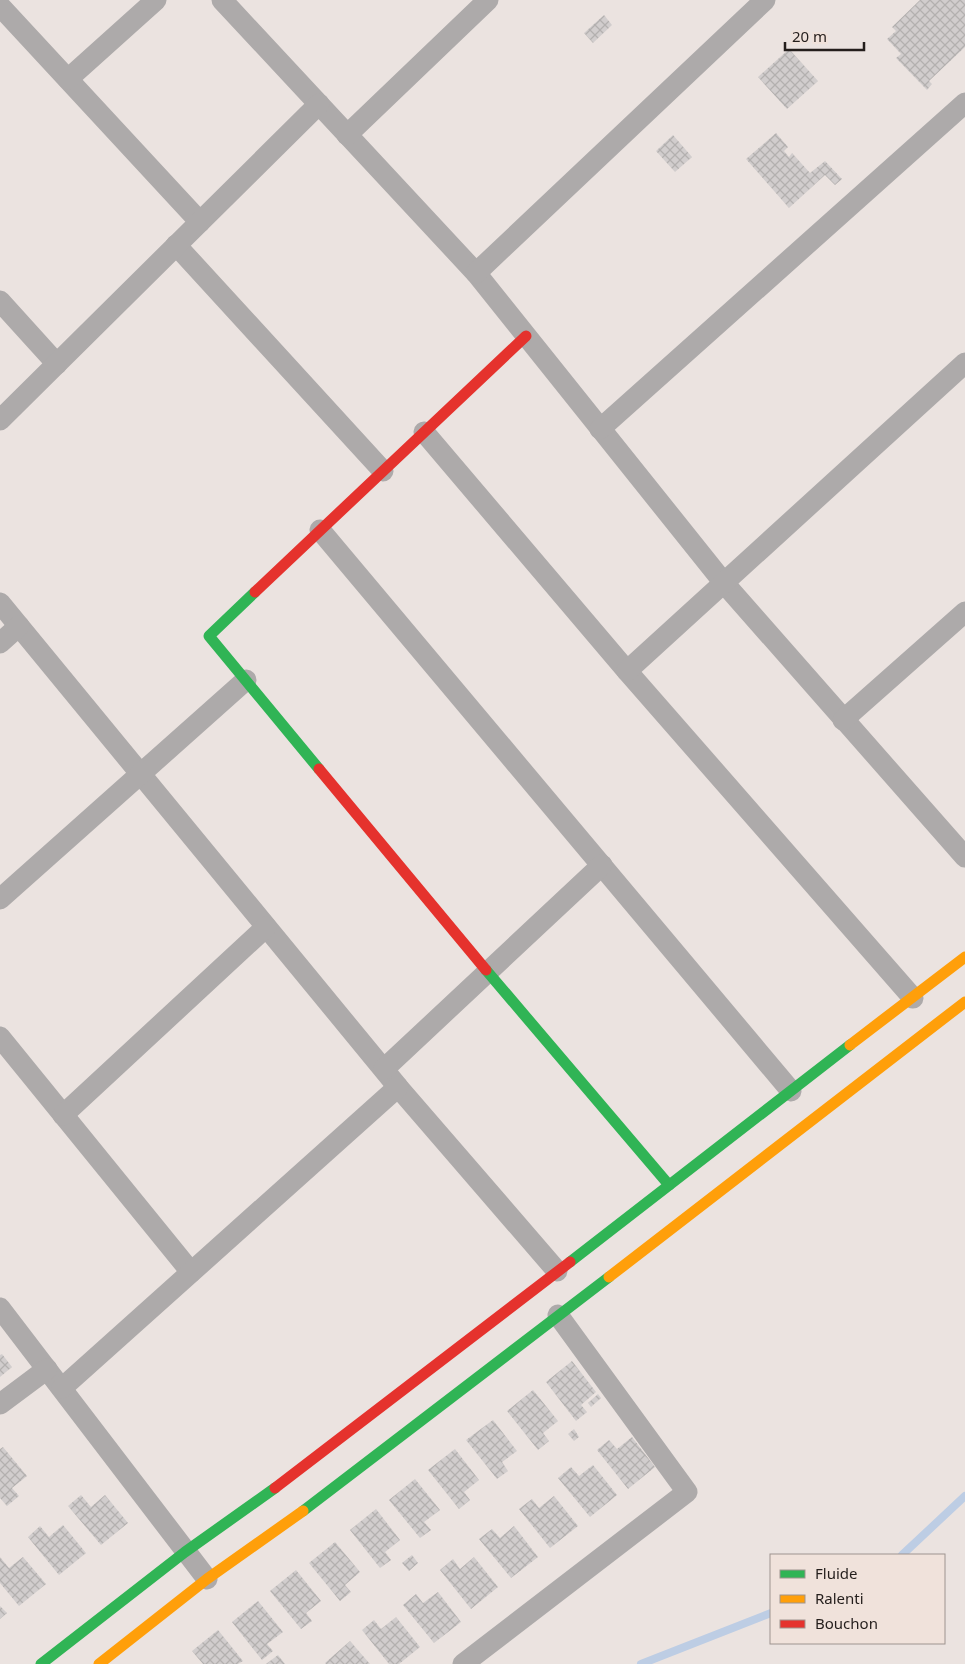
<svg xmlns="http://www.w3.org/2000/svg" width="965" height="1664" viewBox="0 0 965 1664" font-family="'Noto Sans',sans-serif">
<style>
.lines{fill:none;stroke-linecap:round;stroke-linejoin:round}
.stream{stroke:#bdcde4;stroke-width:8}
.building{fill:url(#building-cross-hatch)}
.street{stroke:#adaaaa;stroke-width:21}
.fast{stroke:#30b455;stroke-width:11}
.slow{stroke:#ff9f0a;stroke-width:11}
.jam{stroke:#e5322d;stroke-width:11}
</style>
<defs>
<pattern id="building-cross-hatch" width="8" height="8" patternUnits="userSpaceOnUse" patternTransform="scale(1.25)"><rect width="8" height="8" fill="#d1cdcd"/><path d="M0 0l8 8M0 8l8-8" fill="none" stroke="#b3b0af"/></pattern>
</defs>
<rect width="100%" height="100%" fill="#ebe3e0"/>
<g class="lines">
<!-- stream -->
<g class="stream">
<path d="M 902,1555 L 965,1496"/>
<path d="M 641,1664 L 771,1613"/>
</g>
</g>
<!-- building -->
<g class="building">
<path d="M 920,0 L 965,0 L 965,47 L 929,81 L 932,84 L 927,90 L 896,58 L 901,54 L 887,39 L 896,31 L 892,27 Z"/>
<path d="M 604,15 L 612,25 L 593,43 L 584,33 Z"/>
<path d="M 789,49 L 818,81 L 787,109 L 758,77 Z"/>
<path d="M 776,133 L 788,147 L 784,151 L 789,157 L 792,153 L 810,173 L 825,161 L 842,179 L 835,185 L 825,175 L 789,208 L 746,159 Z"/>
<path d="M 673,135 L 692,157 L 675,172 L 656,151 Z"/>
<path d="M 2,1354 L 12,1367 L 0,1377 L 0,1355 Z"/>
<path d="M 572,1361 L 596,1392 L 581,1405 L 587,1412 L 576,1421 L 546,1382 Z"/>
<path d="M 533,1390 L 558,1421 L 543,1433 L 549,1441 L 538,1450 L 507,1411 Z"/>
<path d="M 598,1394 L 601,1398 L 591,1407 L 588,1403 Z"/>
<path d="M 493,1420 L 517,1451 L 502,1462 L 508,1471 L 497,1479 L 466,1440 Z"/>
<path d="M 574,1429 L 579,1437 L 574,1441 L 568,1434 Z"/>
<path d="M 632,1437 L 655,1467 L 628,1489 L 597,1450 L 609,1440 L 617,1449 Z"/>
<path d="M 3,1447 L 27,1476 L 12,1488 L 19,1496 L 7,1506 L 0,1498 L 0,1449 Z"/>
<path d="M 455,1449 L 479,1480 L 464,1492 L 470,1500 L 459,1509 L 428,1470 Z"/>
<path d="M 593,1465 L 617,1495 L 590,1517 L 558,1478 L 571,1467 L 579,1476 Z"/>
<path d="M 415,1479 L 440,1510 L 424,1522 L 431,1530 L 420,1538 L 389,1500 Z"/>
<path d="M 81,1495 L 91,1507 L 105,1495 L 128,1523 L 101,1545 L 68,1506 Z"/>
<path d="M 554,1496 L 578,1526 L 550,1548 L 519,1509 L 532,1499 L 539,1508 Z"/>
<path d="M 376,1509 L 400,1540 L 385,1552 L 391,1560 L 380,1568 L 350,1530 Z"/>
<path d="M 63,1525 L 86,1553 L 59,1575 L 28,1537 L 40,1526 L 49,1537 Z"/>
<path d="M 514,1526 L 538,1557 L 511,1578 L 479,1539 L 492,1529 L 500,1538 Z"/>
<path d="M 335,1542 L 360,1572 L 345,1585 L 351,1592 L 340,1601 L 309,1563 Z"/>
<path d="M 412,1555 L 418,1563 L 409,1571 L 402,1563 Z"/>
<path d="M 0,1557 L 9,1568 L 23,1557 L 46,1584 L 19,1606 L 0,1583 Z"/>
<path d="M 474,1557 L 498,1587 L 471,1609 L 440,1570 L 453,1559 L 460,1569 Z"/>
<path d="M 296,1570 L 321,1601 L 306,1613 L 312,1621 L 301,1629 L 270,1591 Z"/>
<path d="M 438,1592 L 461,1622 L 434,1643 L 403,1605 L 416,1594 L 423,1603 Z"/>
<path d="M 258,1601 L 283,1632 L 267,1644 L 273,1651 L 262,1660 L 232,1622 Z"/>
<path d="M 0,1606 L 7,1613 L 0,1619 Z"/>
<path d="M 396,1617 L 420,1647 L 399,1664 L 389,1664 L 362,1630 L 374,1620 L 381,1629 Z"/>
<path d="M 218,1630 L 243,1661 L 238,1664 L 203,1664 L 192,1651 Z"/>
<path d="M 350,1641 L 370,1664 L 326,1664 L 325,1663 Z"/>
<path d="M 278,1655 L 285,1664 L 266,1664 Z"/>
</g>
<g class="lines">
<!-- street -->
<g class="street">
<path d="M 222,0 L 476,273 L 724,583 L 965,857"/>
<path d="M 0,6 L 200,222"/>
<path d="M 68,79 L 156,0"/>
<path d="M 347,135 L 488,0"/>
<path d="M 176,245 L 383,471"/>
<path d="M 476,273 L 765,0"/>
<path d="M 0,301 L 57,364"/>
<path d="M 0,420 L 319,104"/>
<path d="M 600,429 L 965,103"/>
<path d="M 424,432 L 627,671 L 913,998"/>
<path d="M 320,530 L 791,1091"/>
<path d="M 0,603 L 398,1087 L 557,1271"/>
<path d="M 0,643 L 19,626"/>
<path d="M 627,671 L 965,363"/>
<path d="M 843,720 L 965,612"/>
<path d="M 0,899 L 246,680"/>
<path d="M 0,1037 L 191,1272"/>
<path d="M 384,1069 L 602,865"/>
<path d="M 63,1115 L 266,927"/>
<path d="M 0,1308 L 207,1579"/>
<path d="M 62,1388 L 398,1087"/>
<path d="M 0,1404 L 47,1369"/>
<path d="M 463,1664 L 687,1492 L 558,1315"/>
</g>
<!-- fast -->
<g class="fast">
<path d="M 255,592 L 209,636 L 319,769"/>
<path d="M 486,970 L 669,1185"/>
<path d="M 570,1262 L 850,1045"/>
<path d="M 303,1511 L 609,1277"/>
<path d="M 41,1664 L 185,1552 L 275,1488"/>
</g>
<!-- slow -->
<g class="slow">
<path d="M 850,1045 L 965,957"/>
<path d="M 609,1277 L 965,1002"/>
<path d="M 99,1664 L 207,1579 L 303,1511"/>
</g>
<!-- jam -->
<g class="jam">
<path d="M 255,592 L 526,336"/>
<path d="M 319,769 L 486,970"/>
<path d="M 275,1488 L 570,1262"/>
</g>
</g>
<!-- legend -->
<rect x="770" y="1554" width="175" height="90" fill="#f0e2db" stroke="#9e948f"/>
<rect x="780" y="1570" width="25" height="8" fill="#30b455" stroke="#9e948f"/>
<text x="815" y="1579" font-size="15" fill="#241e1c">Fluide</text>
<rect x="780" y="1595" width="25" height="8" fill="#ff9f0a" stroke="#9e948f"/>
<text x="815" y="1604" font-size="15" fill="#241e1c">Ralenti</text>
<rect x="780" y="1620" width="25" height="8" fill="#e5322d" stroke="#9e948f"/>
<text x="815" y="1629" font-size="15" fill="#241e1c">Bouchon</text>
<!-- scale -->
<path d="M785 42v8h79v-8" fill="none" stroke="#241e1c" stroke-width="2.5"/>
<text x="792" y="42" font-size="15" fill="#241e1c" stroke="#f0e2db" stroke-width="4" paint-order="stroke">20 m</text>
</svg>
